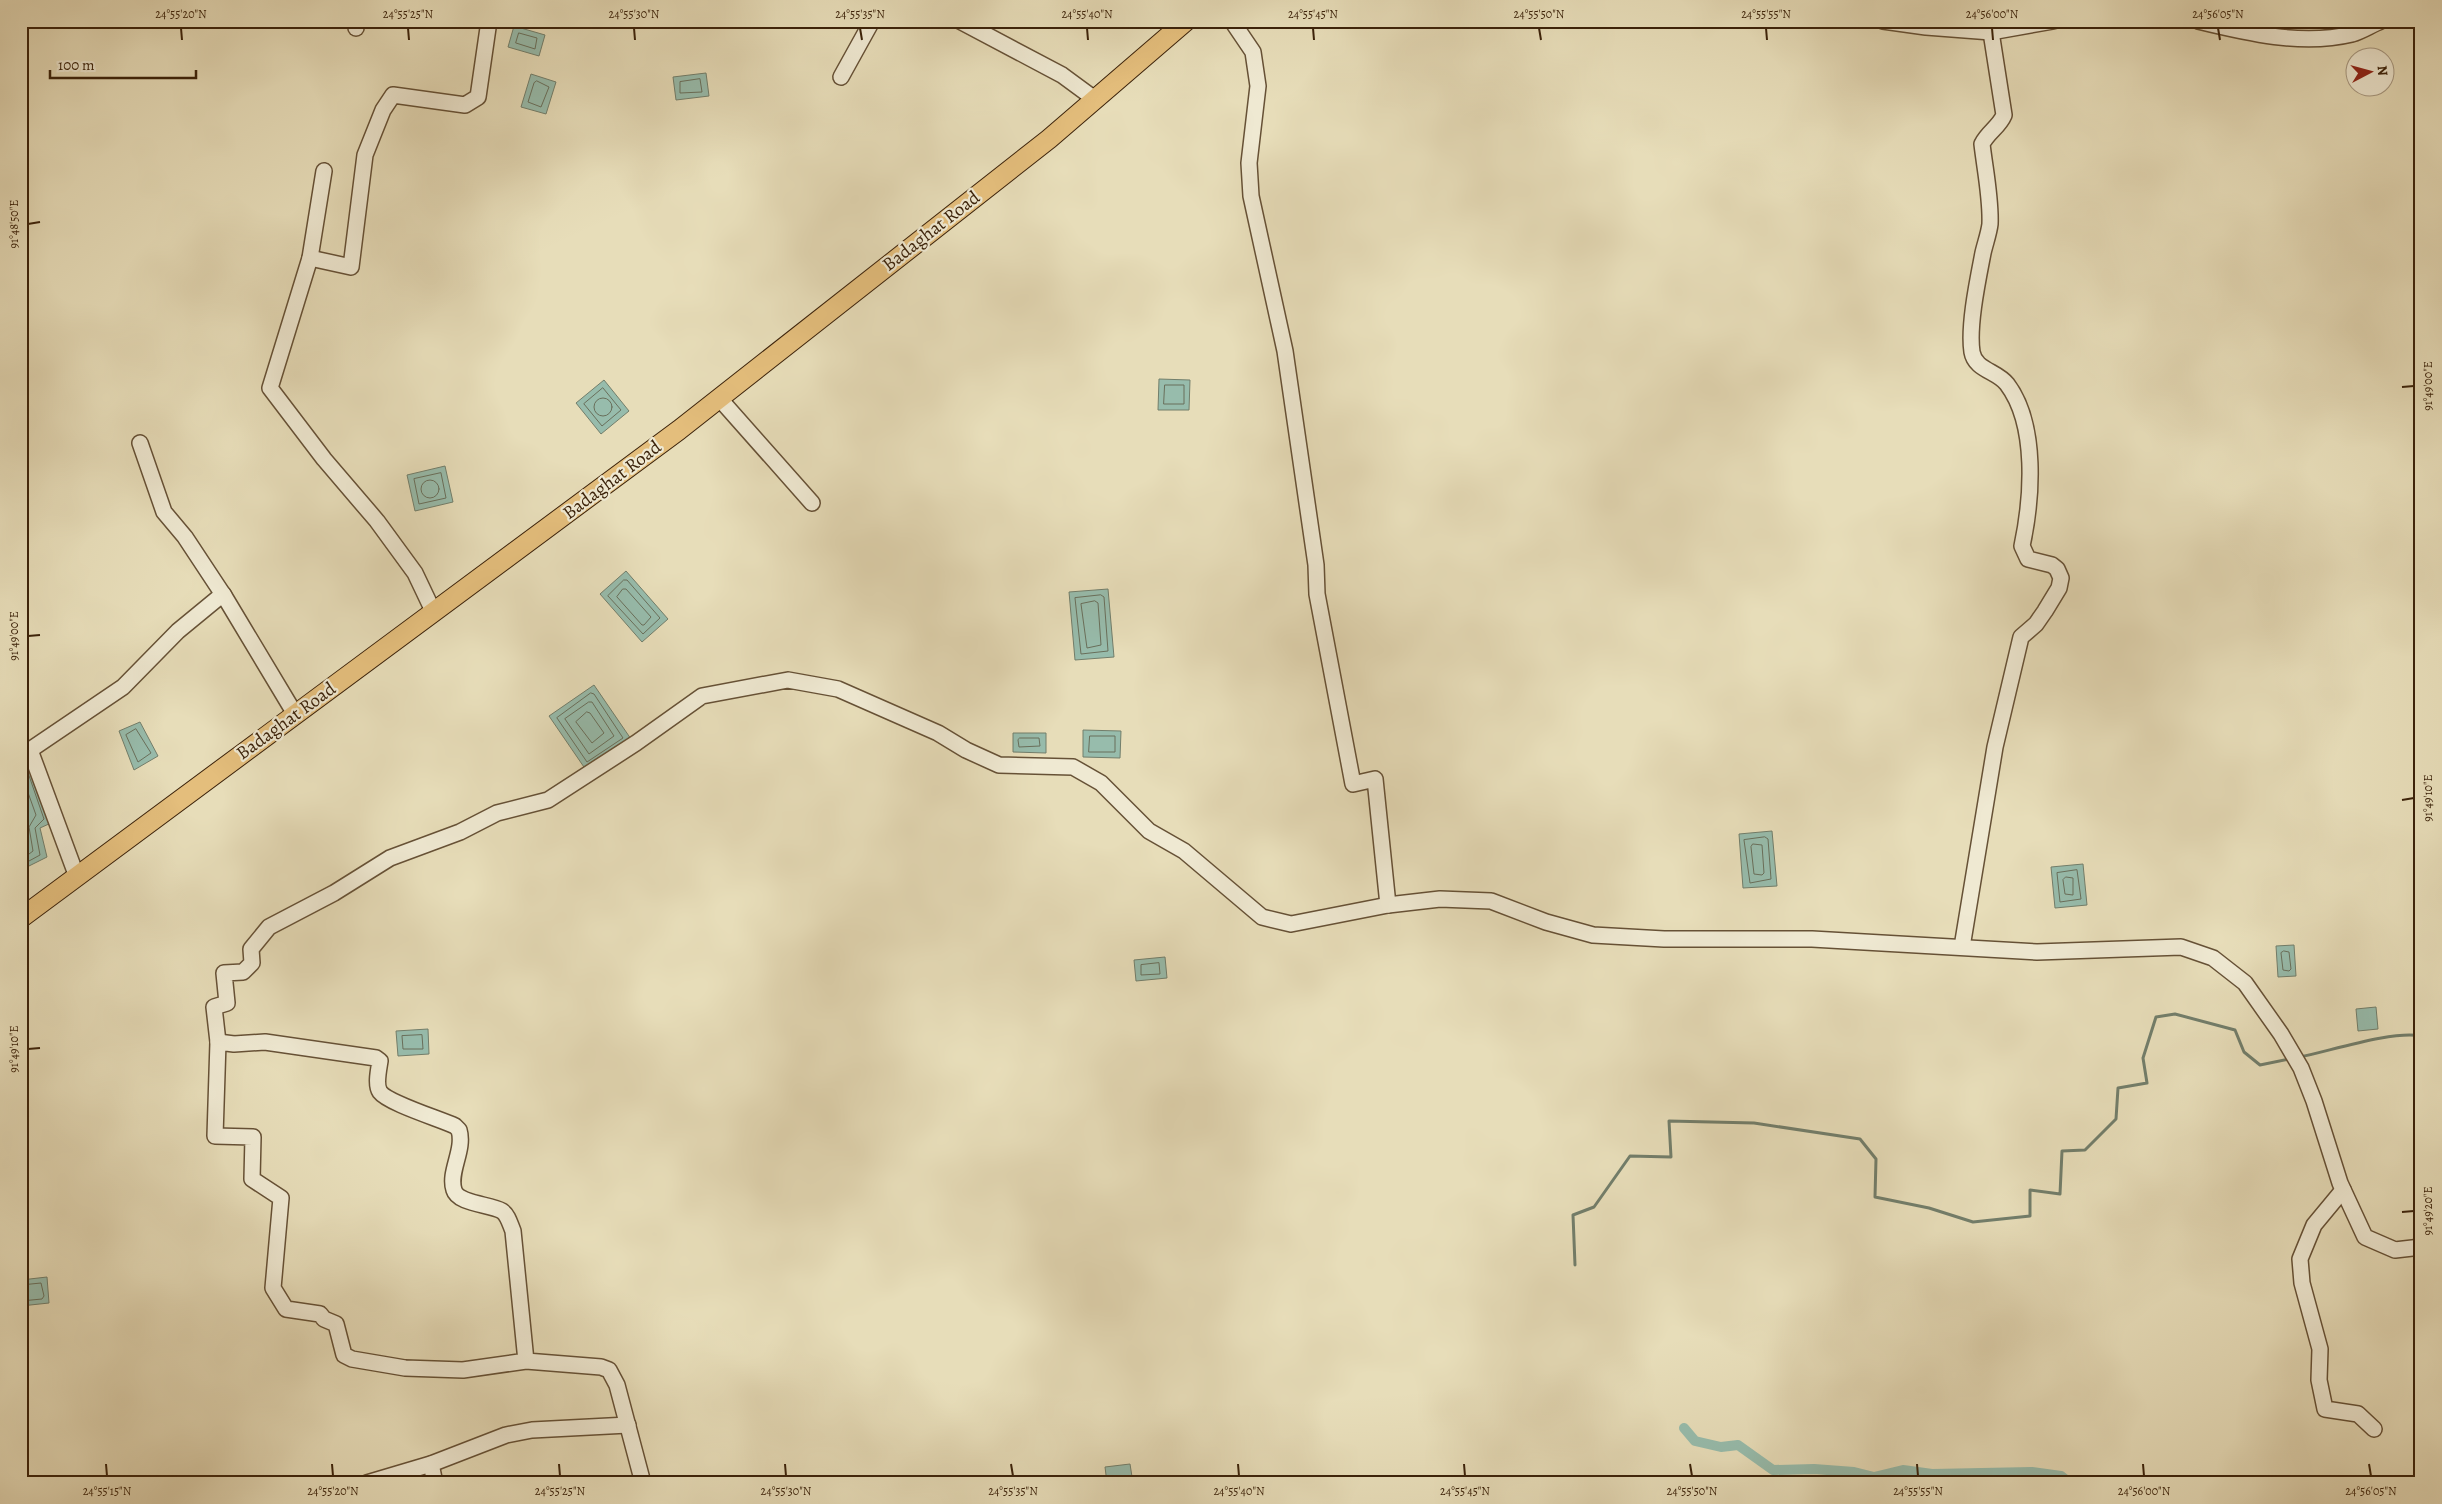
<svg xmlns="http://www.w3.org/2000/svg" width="2442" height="1504" viewBox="0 0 2442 1504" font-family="Alegreya,serif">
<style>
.water{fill:#97bcac;stroke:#727e6b}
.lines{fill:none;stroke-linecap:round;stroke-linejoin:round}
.shore{stroke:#696f5b;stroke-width:1}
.stream{stroke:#727e6b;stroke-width:3}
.canal{stroke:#97bcac;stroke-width:10}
.minor-casing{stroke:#665136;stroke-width:18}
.major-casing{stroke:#3b220a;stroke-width:21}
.minor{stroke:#efe9d2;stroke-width:15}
.major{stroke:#e4be7c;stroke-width:19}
.ticks{fill:none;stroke:#3b220a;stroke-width:2}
.labels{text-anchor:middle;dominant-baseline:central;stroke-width:4.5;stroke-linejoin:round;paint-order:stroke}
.street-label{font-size:19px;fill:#3b220a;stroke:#efe9d2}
.neatline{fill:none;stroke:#3b220a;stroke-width:2}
.ticks-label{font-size:12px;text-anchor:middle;fill:#3b220a}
</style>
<rect width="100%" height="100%" fill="#e7ddb9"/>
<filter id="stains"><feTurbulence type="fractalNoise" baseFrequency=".004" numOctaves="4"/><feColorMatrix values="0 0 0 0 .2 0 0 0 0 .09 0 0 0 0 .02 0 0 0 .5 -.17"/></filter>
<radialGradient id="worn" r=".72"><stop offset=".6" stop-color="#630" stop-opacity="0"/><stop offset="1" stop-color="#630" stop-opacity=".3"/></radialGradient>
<!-- water -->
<g class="water">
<path d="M 514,26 L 545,35 L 539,56 L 508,47 Z"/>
<path d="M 706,73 L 709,96 L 676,100 L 673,77 Z"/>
<path d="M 531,74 L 556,82 L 546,114 L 521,107 Z"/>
<path d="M 1159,379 L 1190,380 L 1189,410 L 1158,410 Z"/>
<path d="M 604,380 L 629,411 L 601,434 L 576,403 Z"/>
<path d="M 445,466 L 453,502 L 415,511 L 407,475 Z"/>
<path d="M 626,571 L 668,619 L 642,642 L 600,594 Z"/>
<path d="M 1108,589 L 1114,657 L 1075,660 L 1069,592 Z"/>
<path d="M 594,685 L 631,739 L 586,770 L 549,716 Z"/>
<path d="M 140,722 L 158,756 L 134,770 L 119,731 Z"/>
<path d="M 1083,730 L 1121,731 L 1120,758 L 1083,757 Z"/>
<path d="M 1013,733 L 1046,733 L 1046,753 L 1013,752 Z"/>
<path d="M 28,758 L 51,823 L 40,828 L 47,857 L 25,868 L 21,857 L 21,762 Z"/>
<path d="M 1772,831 L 1777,886 L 1743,888 L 1739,834 Z"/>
<path d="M 2083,864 L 2087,905 L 2055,908 L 2051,867 Z"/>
<path d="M 2294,945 L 2296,976 L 2278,977 L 2276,946 Z"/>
<path d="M 1165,957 L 1167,978 L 1136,981 L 1134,960 Z"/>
<path d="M 2376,1007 L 2378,1029 L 2358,1031 L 2356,1009 Z"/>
<path d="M 428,1029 L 429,1054 L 398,1056 L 396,1031 Z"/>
<path d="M 47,1277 L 49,1303 L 21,1306 L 21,1280 Z"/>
<path d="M 1130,1464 L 1133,1483 L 1107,1483 L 1105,1467 Z"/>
</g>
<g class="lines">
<!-- shore -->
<g class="shore">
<path d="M 519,33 L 537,38 L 535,49 L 516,43 Z"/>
<path d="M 700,79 L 702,92 L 680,93 L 680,82 Z"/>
<path d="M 537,81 L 549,87 L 541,107 L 528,102 L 534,83 Z"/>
<path d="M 1165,385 L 1184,385 L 1184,404 L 1164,404 Z"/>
<path d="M 603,388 L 621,410 L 602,426 L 584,404 Z"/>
<circle cx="603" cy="407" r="9"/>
<path d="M 441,473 L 446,498 L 419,504 L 414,479 Z"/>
<circle cx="430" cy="489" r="9"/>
<path d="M 624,580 L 627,580 L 660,618 L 643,634 L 608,596 Z"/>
<path d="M 623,589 L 626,589 L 651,617 L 644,625 L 642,625 L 617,597 Z"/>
<path d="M 1101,595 L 1104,597 L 1108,651 L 1081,654 L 1075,598 Z"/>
<path d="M 1095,601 L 1098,603 L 1101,645 L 1087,648 L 1081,604 Z"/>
<path d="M 591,693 L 594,694 L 623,738 L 587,762 L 557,718 Z"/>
<path d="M 589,702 L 592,702 L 614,736 L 589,754 L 565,719 Z"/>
<path d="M 587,712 L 590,713 L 604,733 L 592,743 L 576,722 Z"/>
<path d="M 136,729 L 151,753 L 138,762 L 126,735 Z"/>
<path d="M 1090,736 L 1115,736 L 1115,752 L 1089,752 Z"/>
<path d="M 1020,738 L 1039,738 L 1040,746 L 1019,747 L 1018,740 Z"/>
<path d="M 21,766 L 26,767 L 44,819 L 35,828 L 40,855 L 29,861 L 21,858"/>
<path d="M 21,773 L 36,815 L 29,827 L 33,851 L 29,854 L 21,852"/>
<path d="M 21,794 L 28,813 L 22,826 L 24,842 L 21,845"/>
<path d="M 1765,837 L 1768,839 L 1771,879 L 1750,883 L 1744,840 Z"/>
<path d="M 1753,844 L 1762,845 L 1764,873 L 1762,875 L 1754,874 L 1751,847 Z"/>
<path d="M 2077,870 L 2081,899 L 2060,902 L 2057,873 Z"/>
<path d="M 2066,877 L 2073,878 L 2073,895 L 2065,894 L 2063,880 Z"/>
<path d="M 2284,951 L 2289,952 L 2291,969 L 2289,971 L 2283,970 L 2281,953 Z"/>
<path d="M 1159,963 L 1160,974 L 1141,975 L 1141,965 Z"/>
<path d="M 422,1035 L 423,1049 L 403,1049 L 402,1036 Z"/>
<path d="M 21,1285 L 41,1283 L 44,1296 L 42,1299 L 21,1301"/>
</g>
<!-- stream -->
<g class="stream">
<path d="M 2300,1057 C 2330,1051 2394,1030 2421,1036"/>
<path d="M 1575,1265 L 1573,1215 L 1594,1207 L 1630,1156 L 1671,1157 L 1669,1121 L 1754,1123 L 1860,1139 L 1876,1159 L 1875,1197 L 1929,1208 L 1973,1222 L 2030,1216 L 2030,1190 L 2060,1194 L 2062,1151 L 2085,1150 L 2116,1119 L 2118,1088 L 2147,1083 L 2143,1058 L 2156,1017 L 2175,1014 L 2235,1030 L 2244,1052 L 2260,1065 L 2289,1059"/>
</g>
<!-- canal -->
<path class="canal" d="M 1684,1428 L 1695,1441 L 1721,1447 L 1738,1445 L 1773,1470 L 1814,1469 L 1854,1472 L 1874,1477 L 1903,1470 L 1932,1474 L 2032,1472 L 2061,1476 L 2070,1483"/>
<!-- minor casing -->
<g class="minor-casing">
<g id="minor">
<path d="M 960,21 L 1062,75 L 1096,100"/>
<path d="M 1232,21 L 1253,52 L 1258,86 L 1249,163 L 1251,196 L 1285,351 L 1316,565 L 1317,594 L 1353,784 L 1375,779 L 1388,905"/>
<path d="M 1883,21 L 1926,27 L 1991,32 L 2053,21"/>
<path d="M 2198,21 C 2247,33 2302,46 2352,34 C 2362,31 2371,25 2381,21"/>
<path d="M 356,28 L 356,21"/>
<path d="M 841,77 L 872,21"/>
<path d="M 324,171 L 310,258 L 270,388 L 324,459 L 377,521 L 415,573 L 434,613"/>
<path d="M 310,258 L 351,267 L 365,155 L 383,110 L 393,95 L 465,105 L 478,97 L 489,21"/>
<path d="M 719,398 L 812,503"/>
<path d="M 140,443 L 164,512 L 185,537 L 224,596"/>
<path d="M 30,750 L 77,877"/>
<path d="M 21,753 L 30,750 L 123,687 L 178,631 L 223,594 L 295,714"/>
<path d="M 1962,947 L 1995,747 L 2021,637 L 2036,624 L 2045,611 L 2059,588 L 2061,578 L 2057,569 L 2052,565 L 2028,559 L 2022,546 C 2032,499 2038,425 2007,384 C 1997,371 1975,370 1972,352 C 1968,326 1978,279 1983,253 C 1985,244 1989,233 1990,224 C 1991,198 1985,170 1982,144 C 1988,132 1999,127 2004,115 L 1991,32"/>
<path d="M 218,1042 L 214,1007 L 227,1003 L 224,973 L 243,972 L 252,963 L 251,949 L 269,927 L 334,893 L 390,858 L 460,832 L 497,813 L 548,800 L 636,743 L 702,696 L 788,680 L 838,689 L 938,733 L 966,750 L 999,765 L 1073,767 L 1101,783 L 1149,831 L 1184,851 L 1262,917 L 1291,924 L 1388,905 L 1440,899 L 1491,901 L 1546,922 L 1593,935 L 1664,939 L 1812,939 L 2037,952 L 2181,947 L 2213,958 L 2245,983 L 2281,1034 L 2301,1068 L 2314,1101 L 2340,1183 L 2365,1237 L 2395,1250 L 2421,1247"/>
<path d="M 2343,1190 L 2314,1225 L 2300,1259 L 2302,1283 L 2320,1349 L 2319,1380 L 2325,1409 L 2358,1414 L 2374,1429"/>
<path d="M 526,1361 L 463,1370 L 405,1368 L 352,1359 L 344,1355 L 336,1324 L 324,1319 L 320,1314 L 286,1309 L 273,1288 L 281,1198 L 252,1179 L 253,1137 L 215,1136 L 218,1042 L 234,1044 L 265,1042 L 376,1058 L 380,1061 C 379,1068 375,1085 380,1092 C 388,1103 440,1119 455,1126 L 459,1130 C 465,1150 448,1172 454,1190 C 458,1204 490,1204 502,1211 C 508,1215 510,1224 513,1231 L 526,1361 L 601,1367 L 609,1370 L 617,1385 L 643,1483"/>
<path d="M 431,1464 L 435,1483"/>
<path d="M 367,1483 L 431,1464 L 506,1435 L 532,1430 L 628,1425"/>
</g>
</g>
<!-- major casing -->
<g class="major-casing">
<path id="major" d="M 21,918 L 679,430 L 1049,139 L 1186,21"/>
</g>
<!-- minor -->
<use href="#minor" class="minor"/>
<!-- major -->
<use href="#major" class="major"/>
</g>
<!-- ticks -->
<path class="ticks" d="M 181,28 L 182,40M 408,28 L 409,40M 634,28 L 635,40M 860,28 L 862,40M 1087,28 L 1088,40M 1313,28 L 1314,40M 1539,28 L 1541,40M 1766,28 L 1767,40M 1992,28 L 1993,40M 2218,28 L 2220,40M 28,224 L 40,222M 2402,387 L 2414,386M 28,636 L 40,635M 2402,800 L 2414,798M 28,1049 L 40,1048M 2402,1212 L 2414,1211M 106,1464 L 107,1476M 332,1464 L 333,1476M 559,1464 L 560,1476M 785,1464 L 786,1476M 1011,1464 L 1013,1476M 1238,1464 L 1239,1476M 1464,1464 L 1465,1476M 1690,1464 L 1692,1476M 1917,1464 L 1918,1476M 2143,1464 L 2144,1476M 2369,1464 L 2371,1476"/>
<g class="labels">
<!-- street labels -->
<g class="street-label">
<text transform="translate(931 231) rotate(-38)">Badaghat Road</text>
<text transform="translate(612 480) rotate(-37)">Badaghat Road</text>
<text transform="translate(286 721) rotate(-36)">Badaghat Road</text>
</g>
</g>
<!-- margin -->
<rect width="2442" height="1504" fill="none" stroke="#e7ddb9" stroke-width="55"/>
<!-- north arrow -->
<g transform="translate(2370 72) rotate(84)"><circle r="24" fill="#efe9d2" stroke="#a79982"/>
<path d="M0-4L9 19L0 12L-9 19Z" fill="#8f2418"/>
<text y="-8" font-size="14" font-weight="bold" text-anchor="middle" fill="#3b220a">N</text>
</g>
<!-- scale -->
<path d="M50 70v8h146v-8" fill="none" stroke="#3b220a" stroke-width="2.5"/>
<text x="58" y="70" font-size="15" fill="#3b220a" stroke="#efe9d2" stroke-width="4" paint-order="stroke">100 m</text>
<rect x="28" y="28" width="2386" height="1448" class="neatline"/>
<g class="ticks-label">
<text x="181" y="18">24°55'20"N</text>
<text x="408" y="18">24°55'25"N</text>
<text x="634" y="18">24°55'30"N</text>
<text x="860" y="18">24°55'35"N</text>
<text x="1087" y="18">24°55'40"N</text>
<text x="1313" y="18">24°55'45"N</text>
<text x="1539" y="18">24°55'50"N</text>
<text x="1766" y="18">24°55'55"N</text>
<text x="1992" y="18">24°56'00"N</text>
<text x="2218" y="18">24°56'05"N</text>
<text transform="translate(14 224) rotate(-90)" y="4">91°48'50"E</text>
<text transform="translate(2428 386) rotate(-90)" y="4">91°49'00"E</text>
<text transform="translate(14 636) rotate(-90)" y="4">91°49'00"E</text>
<text transform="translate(2428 798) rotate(-90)" y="4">91°49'10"E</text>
<text transform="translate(14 1049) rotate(-90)" y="4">91°49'10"E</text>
<text transform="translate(2428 1211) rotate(-90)" y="4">91°49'20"E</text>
<text x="107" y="1495">24°55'15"N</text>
<text x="333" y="1495">24°55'20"N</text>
<text x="560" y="1495">24°55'25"N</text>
<text x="786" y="1495">24°55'30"N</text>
<text x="1013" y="1495">24°55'35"N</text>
<text x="1239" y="1495">24°55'40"N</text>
<text x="1465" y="1495">24°55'45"N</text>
<text x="1692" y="1495">24°55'50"N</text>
<text x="1918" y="1495">24°55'55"N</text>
<text x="2144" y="1495">24°56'00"N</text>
<text x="2371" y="1495">24°56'05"N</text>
</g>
<rect width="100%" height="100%" filter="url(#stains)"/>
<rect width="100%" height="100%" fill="url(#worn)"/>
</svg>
